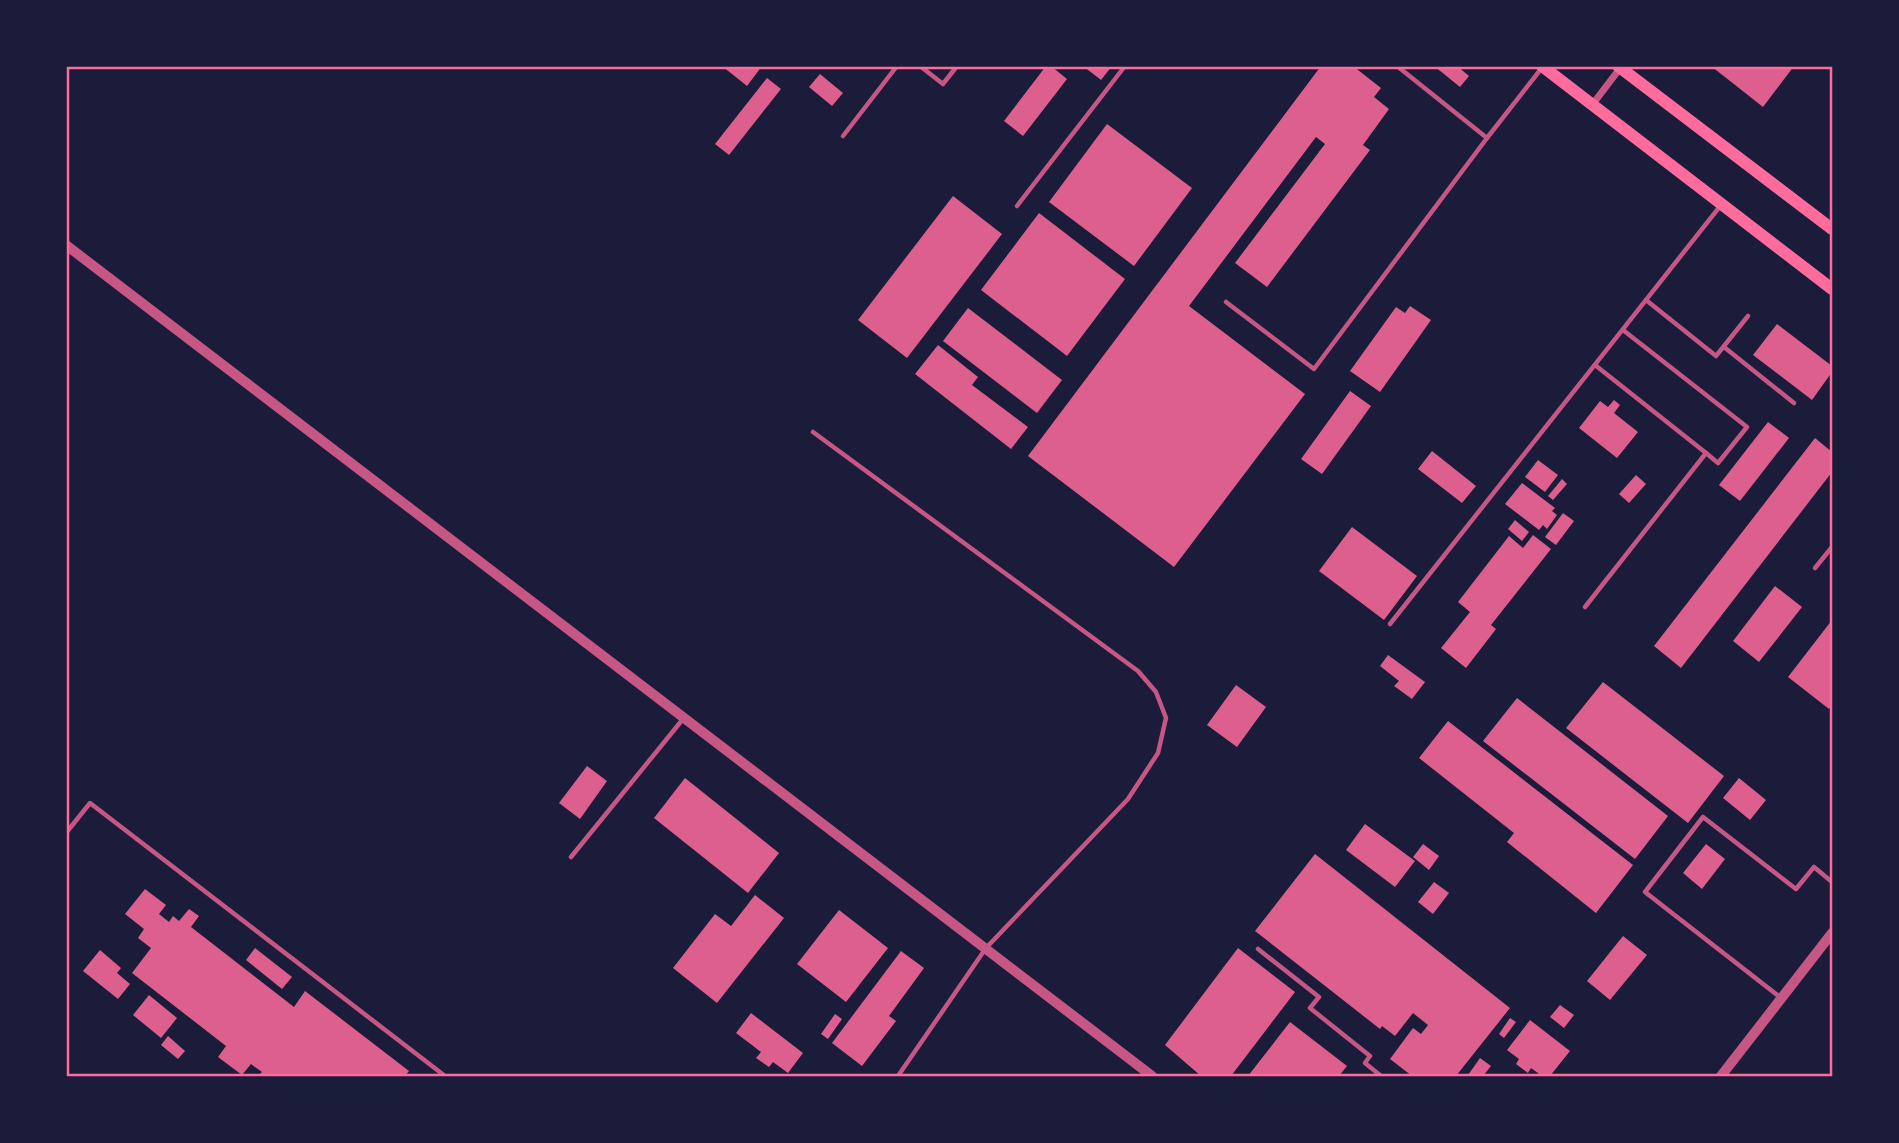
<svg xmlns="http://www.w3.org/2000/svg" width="1899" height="1143" viewBox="0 0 1899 1143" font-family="Quicksand,sans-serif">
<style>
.building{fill:#dd5f8e}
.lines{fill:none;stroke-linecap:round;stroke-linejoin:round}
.service{stroke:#c65784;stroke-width:4.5}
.minor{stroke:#c65784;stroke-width:7}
.tertiary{stroke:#c65784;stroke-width:10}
.secondary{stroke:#ff6b9d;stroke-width:12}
.neatline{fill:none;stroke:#ff6b9d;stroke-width:2.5}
</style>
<rect width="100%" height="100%" fill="#1b1b3a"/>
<!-- building -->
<g class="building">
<path d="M 722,66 L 762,66 L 747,86 Z"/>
<path d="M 1046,66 L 1051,66 L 1067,79 L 1023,136 L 1004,121 Z"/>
<path d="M 1083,66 L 1112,66 L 1101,80 Z"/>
<path d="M 1321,66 L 1353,66 L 1381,88 L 1374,97 L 1389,109 L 1363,145 L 1370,150 L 1267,287 L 1235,263 L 1325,144 L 1316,137 L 1189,306 L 1305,394 L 1174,567 L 1028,456 Z"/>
<path d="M 1434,66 L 1457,66 L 1469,76 L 1460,87 Z"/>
<path d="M 1711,66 L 1794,66 L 1763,107 Z"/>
<path d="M 820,74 L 843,93 L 832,106 L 809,87 Z"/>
<path d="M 767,78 L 781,89 L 729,155 L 715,144 Z"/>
<path d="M 1107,124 L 1192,188 L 1134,266 L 1049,202 Z"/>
<path d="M 953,196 L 1002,234 L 907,358 L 858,320 Z"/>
<path d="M 1039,213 L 1125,279 L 1067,356 L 981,290 Z"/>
<path d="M 1410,306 L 1431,320 L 1380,392 L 1350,371 L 1396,307 L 1405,313 Z"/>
<path d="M 968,308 L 1062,380 L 1037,413 L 943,341 Z"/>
<path d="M 1777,324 L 1832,366 L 1832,372 L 1812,400 L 1753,355 Z"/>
<path d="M 938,345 L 978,377 L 972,385 L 1028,427 L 1011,449 L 915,374 Z"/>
<path d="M 1350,391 L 1371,406 L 1322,474 L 1301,459 Z"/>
<path d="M 1614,400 L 1620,405 L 1614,413 L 1638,432 L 1617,458 L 1579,428 L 1600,401 L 1608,407 Z"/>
<path d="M 1768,422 L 1789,438 L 1740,501 L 1719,485 Z"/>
<path d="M 1815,438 L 1832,452 L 1832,472 L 1681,668 L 1654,646 Z"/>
<path d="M 1432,451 L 1476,486 L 1462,503 L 1418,469 Z"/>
<path d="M 1538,460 L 1558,475 L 1545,492 L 1525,477 Z"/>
<path d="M 1636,475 L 1646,484 L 1629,503 L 1619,494 Z"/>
<path d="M 1562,479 L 1567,484 L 1553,500 L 1548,496 Z"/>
<path d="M 1522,483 L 1555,508 L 1552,511 L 1557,515 L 1547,529 L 1543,525 L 1539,530 L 1505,504 Z"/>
<path d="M 1563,513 L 1574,521 L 1556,545 L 1545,537 Z"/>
<path d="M 1515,520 L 1529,532 L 1522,541 L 1508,529 Z"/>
<path d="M 1352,527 L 1417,576 L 1384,620 L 1319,571 Z"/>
<path d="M 1533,535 L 1551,549 L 1491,625 L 1496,629 L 1466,668 L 1441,648 L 1470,612 L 1458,602 L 1509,536 L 1523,548 Z"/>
<path d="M 1775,586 L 1802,607 L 1759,662 L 1733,641 Z"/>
<path d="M 1832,620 L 1832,705 L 1829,709 L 1788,677 Z"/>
<path d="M 1388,655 L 1425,682 L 1412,699 L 1394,686 L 1399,681 L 1380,666 Z"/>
<path d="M 1603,682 L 1724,776 L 1688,823 L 1566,728 Z"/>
<path d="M 1236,685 L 1266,707 L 1237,747 L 1207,725 Z"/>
<path d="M 1517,698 L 1668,816 L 1635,859 L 1483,741 Z"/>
<path d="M 1448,721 L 1633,865 L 1596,913 L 1507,842 L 1514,833 L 1419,758 Z"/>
<path d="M 587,766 L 607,781 L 580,819 L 559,803 Z"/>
<path d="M 685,778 L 779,853 L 748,893 L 654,818 Z"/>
<path d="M 1739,778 L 1766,800 L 1750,820 L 1723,798 Z"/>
<path d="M 1365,824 L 1415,861 L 1395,887 L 1346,850 Z"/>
<path d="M 1423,844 L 1439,856 L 1429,870 L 1413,857 Z"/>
<path d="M 1706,844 L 1725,859 L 1702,889 L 1683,873 Z"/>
<path d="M 1315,854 L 1510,1008 L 1456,1076 L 1412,1076 L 1390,1059 L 1413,1028 L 1421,1034 L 1428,1025 L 1413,1013 L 1395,1036 L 1382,1026 L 1380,1029 L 1255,931 Z"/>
<path d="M 1434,882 L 1449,893 L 1433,914 L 1418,902 Z"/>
<path d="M 145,889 L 166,905 L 159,914 L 169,922 L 173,916 L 179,921 L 189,909 L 199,916 L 191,927 L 294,1007 L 305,991 L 409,1071 L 405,1076 L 258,1076 L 262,1072 L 251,1064 L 242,1075 L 218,1057 L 226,1046 L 132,973 L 151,948 L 138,938 L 144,929 L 125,914 Z"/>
<path d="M 755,895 L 784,918 L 717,1003 L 673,968 L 715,914 L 731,926 Z"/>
<path d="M 839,910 L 888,948 L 846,1002 L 797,964 Z"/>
<path d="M 1623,936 L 1647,955 L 1610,1000 L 1587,981 Z"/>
<path d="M 255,948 L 292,977 L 282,989 L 246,960 Z"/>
<path d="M 1238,948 L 1295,992 L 1231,1076 L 1201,1076 L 1165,1045 Z"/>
<path d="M 100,950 L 121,968 L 117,973 L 130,984 L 118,999 L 83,971 Z"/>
<path d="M 901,951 L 924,968 L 889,1016 L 896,1021 L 862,1066 L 832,1043 Z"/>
<path d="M 149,995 L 177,1018 L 161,1038 L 133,1015 Z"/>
<path d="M 1560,1005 L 1574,1015 L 1564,1028 L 1550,1017 Z"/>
<path d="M 751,1013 L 803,1053 L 788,1073 L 773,1062 L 769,1067 L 756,1058 L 761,1052 L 736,1033 Z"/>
<path d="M 835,1014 L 842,1019 L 828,1039 L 821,1034 Z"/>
<path d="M 1510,1018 L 1516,1022 L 1504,1038 L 1499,1034 Z"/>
<path d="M 1530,1020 L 1570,1051 L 1550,1076 L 1542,1076 L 1531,1068 L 1528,1073 L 1516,1064 L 1519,1059 L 1507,1050 Z"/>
<path d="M 1290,1022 L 1347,1066 L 1339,1076 L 1248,1076 Z"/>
<path d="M 168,1036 L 185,1051 L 178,1059 L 161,1045 Z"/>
<path d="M 1480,1058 L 1491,1066 L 1483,1076 L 1470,1076 L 1468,1075 Z"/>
</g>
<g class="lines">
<!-- service -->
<g class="service">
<path d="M 920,66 L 943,84 L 957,66"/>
<path d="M 1397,66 L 1487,138 L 1541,69"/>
<path d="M 843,136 L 897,66"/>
<path d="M 1017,206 L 1125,66"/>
<path d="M 1646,300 L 1716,356 L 1748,316"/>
<path d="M 1226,302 L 1314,369 L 1487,138"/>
<path d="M 1623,330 L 1747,427 L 1718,463 L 1706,453"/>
<path d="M 1724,347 L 1794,403"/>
<path d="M 813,432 L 1138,671 L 1156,692 L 1166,718 L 1158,753 L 1128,799 L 986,948 L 898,1076"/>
<path d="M 1815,568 L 1832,547"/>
<path d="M 1585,607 L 1706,453 L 1595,365"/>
<path d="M 1390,624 L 1721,205"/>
<path d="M 66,833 L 90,803 L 445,1076"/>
<path d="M 571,857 L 683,719"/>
<path d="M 1258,949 L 1319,997 L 1310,1008 L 1370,1056 L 1365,1063 L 1381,1076"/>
<path d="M 1781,998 L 1645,892 L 1703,817 L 1796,889 L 1814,867 L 1832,882"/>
</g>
<!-- minor -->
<path class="minor" d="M 1592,105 L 1621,67"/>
<!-- tertiary -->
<g class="tertiary">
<path d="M 66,245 L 1152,1076"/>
<path d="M 1721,1076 L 1832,933"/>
</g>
<!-- secondary -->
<g class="secondary">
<path d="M 1542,66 L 1832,289"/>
<path d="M 1618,66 L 1832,229"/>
</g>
</g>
<!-- border -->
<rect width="1899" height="1143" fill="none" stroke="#1b1b3a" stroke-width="136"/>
<rect x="68" y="68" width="1763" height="1007" class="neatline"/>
</svg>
